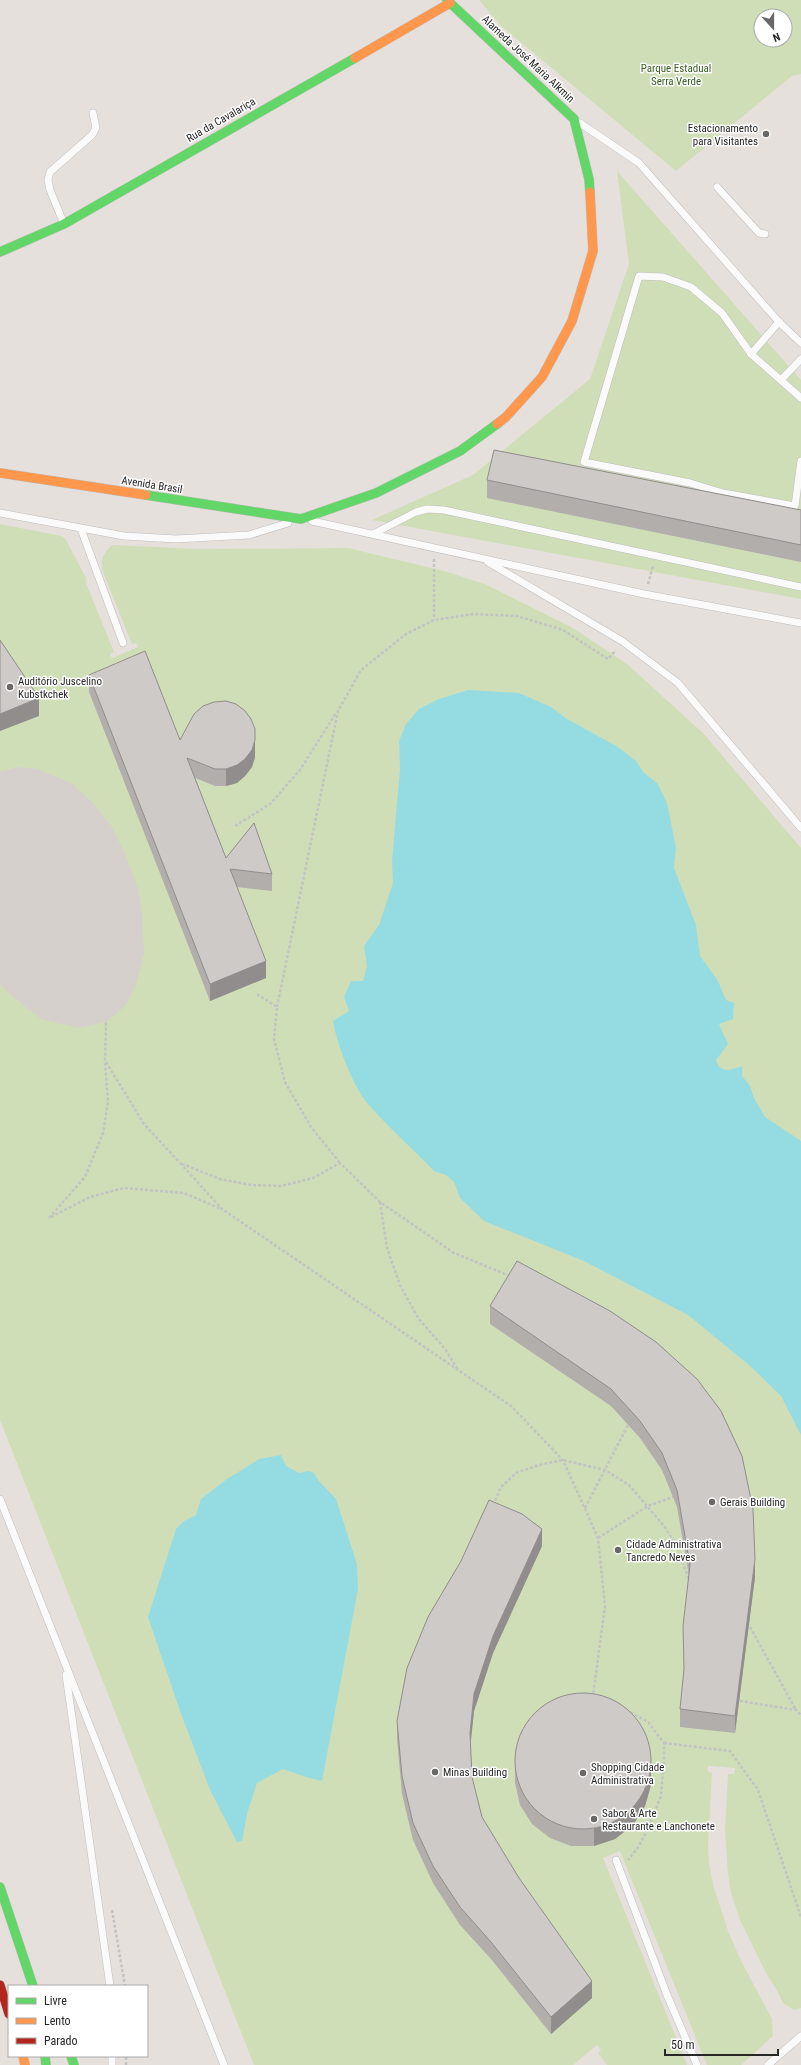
<svg xmlns="http://www.w3.org/2000/svg" width="801" height="2065" viewBox="0 0 801 2065" font-family="'Roboto Condensed',sans-serif">
<style>
.green{fill:#cfdeb7;fill-rule:evenodd}
.plaza{fill:#d6d0cc}
.water{fill:#95dce2}
.lines{fill:none;stroke-linecap:round;stroke-linejoin:round}
.lane-casing{stroke:#bfbdbd;stroke-width:8}
.fast-casing{stroke:#bfbdbd;stroke-width:10}
.slow-casing{stroke:#bfbdbd;stroke-width:10}
.jam-casing{stroke:#bfbdbd;stroke-width:10}
.path{stroke:#c4c3c3;stroke-width:2.5;stroke-dasharray:3 2;stroke-linecap:butt}
.lane{stroke:#fbfafa;stroke-width:7}
.fast{stroke:#63d668;stroke-width:9}
.slow{stroke:#ff974d;stroke-width:9}
.jam{stroke:#b3261e;stroke-width:9}
.wall{fill:#b1aeac}
.shaded-wall{fill:#908d8c}
.building{fill:#cecac8;stroke:#908d8c}
.poi-dot{fill:#6a6866;stroke:#fff;stroke-width:1.5}
.labels{text-anchor:middle;dominant-baseline:central;stroke-width:3;stroke-linejoin:round;paint-order:stroke}
.street-label{font-size:11px;fill:#272727;stroke:#fff}
.park-label{font-size:11px;fill:#365d1e;stroke:#fff}
.poi-label{font-size:11px;fill:#272727;stroke:#fff;text-anchor:start}
</style>
<rect width="100%" height="100%" fill="#e6e0dc"/>
<!-- green -->
<g class="green">
<path d="M 479,0 L 801,0 L 801,74 L 792,76 L 676,171 L 500,25 ZM 761,16 L 785,16 L 785,40 L 761,40 Z"/>
<path d="M 617,171 L 801,380 L 801,599 L 372,520 L 473,475 L 590,379 L 629,264 Z"/>
<path d="M 0,524 L 62,536 L 66,540 L 86,578 L 86,583 L 114,652 L 110,654 L 112,658 L 138,647 L 136,643 L 132,644 L 103,572 C 100,560 103,553 112,545 L 198,549 L 348,548 L 444,571 L 485,584 L 573,628 L 627,664 L 703,733 L 801,848 L 801,2008 L 794,2010 L 783,2003 L 776,1989 L 767,1975 L 740,1920 L 731,1893 L 728,1874 L 725,1830 L 728,1774 L 734,1774 L 735,1768 L 708,1766 L 707,1771 L 712,1773 L 708,1847 L 709,1865 L 714,1888 L 728,1931 L 741,1961 L 772,2019 L 773,2036 L 741,2065 L 707,2065 L 620,1851 L 603,1858 L 687,2065 L 607,2065 L 598,2053 L 601,2050 L 597,2045 L 573,2065 L 254,2065 L 0,1420 Z"/>
</g>
<!-- plaza -->
<path class="plaza" d="M 18,767 L 37,769 L 71,783 L 93,803 L 112,827 L 126,856 L 138,889 L 142,914 L 144,953 L 136,984 L 126,1005 L 106,1022 L 78,1028 L 41,1019 L 5,990 L 0,983 L 0,772 Z"/>
<!-- water -->
<g class="water">
<path d="M 468,690 L 519,693 L 551,707 L 567,719 L 618,747 L 636,761 L 644,773 L 657,783 L 667,803 L 676,848 L 674,868 L 696,925 L 700,956 L 718,981 L 726,1000 L 734,1003 L 733,1019 L 719,1024 L 728,1044 L 716,1060 C 720,1074 731,1070 742,1066 L 742,1076 L 750,1086 L 754,1098 L 765,1117 L 801,1141 L 801,1435 L 781,1396 L 749,1365 L 688,1315 L 584,1261 L 484,1221 L 460,1198 L 454,1182 L 446,1175 L 434,1171 C 412,1148 388,1127 367,1103 C 353,1086 336,1042 333,1021 L 349,1011 L 344,997 L 351,981 L 363,981 L 367,966 L 364,946 L 379,925 L 393,883 L 392,861 L 400,769 L 399,741 L 406,724 L 419,709 L 439,699 Z"/>
<path d="M 281,1455 L 286,1466 L 299,1473 L 309,1471 L 314,1473 L 318,1480 L 336,1499 L 357,1564 L 358,1589 L 322,1781 L 309,1778 L 283,1769 L 257,1783 L 247,1814 L 242,1841 L 237,1842 L 210,1790 L 180,1711 L 148,1617 L 176,1529 L 184,1521 L 196,1515 L 201,1499 L 227,1479 L 259,1459 Z"/>
</g>
<g class="lines">
<!-- lane casing -->
<g class="lane-casing">
<g id="lane">
<path d="M 580,123 L 639,163 L 779,322 L 801,343"/>
<path d="M 717,187 L 759,233 L 765,234"/>
<path d="M 64,224 L 50,190 L 48,180 L 50,172 L 92,135 L 96,128 L 93,113"/>
<path d="M 751,354 L 779,322"/>
<path d="M 781,380 L 801,359"/>
<path d="M 801,398 L 751,354 L 722,313 L 691,287 L 663,277 L 639,276 L 584,462 L 690,483 L 723,493 L 795,506 L 801,461"/>
<path d="M 0,513 L 124,536 L 176,539 L 249,535 L 288,523"/>
<path d="M 312,521 L 644,594 L 801,623"/>
<path d="M 81,529 L 123,643"/>
<path d="M 373,534 L 416,512 L 427,509 L 444,510 L 801,587"/>
<path d="M 488,562 L 622,641 L 678,683 L 801,828"/>
<path d="M 0,1499 L 224,2065"/>
<path d="M 66,1675 L 110,1986"/>
<path d="M 616,1860 L 667,1995 L 697,2065"/>
<path d="M 112,2065 L 112,2056"/>
<path d="M 768,2065 L 801,2036"/>
</g>
</g>
<!-- fast casing -->
<g class="fast-casing">
<g id="fast">
<path d="M 447,0 L 574,119 L 589,179 L 590,192"/>
<path d="M 0,252 L 64,224 L 355,58"/>
<path d="M 146,495 L 301,519 L 376,493 L 460,451 L 497,424"/>
<path d="M 0,1887 L 33,1986"/>
<path d="M 45,2056 L 46,2065"/>
<path d="M 71,2056 L 74,2065"/>
</g>
</g>
<!-- slow casing -->
<g class="slow-casing">
<g id="slow">
<path d="M 355,58 L 450,3"/>
<path d="M 497,424 L 506,417 L 542,377 L 572,321 L 593,251 L 590,192"/>
<path d="M 0,473 L 146,495"/>
<path d="M 23,2056 L 25,2065"/>
</g>
</g>
<!-- jam casing -->
<g class="jam-casing">
<path id="jam" d="M 0,1985 L 9,2014"/>
</g>
<!-- path -->
<g class="path">
<path d="M 434,559 L 434,620"/>
<path d="M 648,584 L 653,566"/>
<path d="M 235,826 L 270,804 L 300,770 L 336,713"/>
<path d="M 257,994 L 277,1007 L 274,1039 L 285,1082 L 311,1127 L 340,1163"/>
<path d="M 277,1007 L 338,711 L 361,670 L 406,634 L 434,620 L 474,614 L 517,616 L 563,630 L 608,659 L 616,650"/>
<path d="M 106,1062 L 144,1124 L 180,1163"/>
<path d="M 380,1202 L 387,1248 L 400,1285 L 418,1318 L 445,1349 L 457,1368"/>
<path d="M 51,1217 L 90,1197 L 124,1188 L 184,1193 L 221,1209"/>
<path d="M 49,1218 L 85,1177 L 103,1133 L 108,1102 L 105,1061 L 106,1022"/>
<path d="M 510,1276 L 454,1253 L 380,1202 L 340,1163 L 313,1178 L 281,1186 L 251,1185 L 220,1179 L 180,1163 L 222,1209 L 511,1406 L 563,1460 L 598,1538 L 605,1606 L 593,1696"/>
<path d="M 493,1505 L 501,1487 L 516,1473 L 539,1465 L 563,1460 L 605,1470 L 629,1485 L 664,1526 L 677,1546 L 689,1580"/>
<path d="M 585,1508 L 628,1425"/>
<path d="M 598,1538 L 648,1506 L 673,1497"/>
<path d="M 750,1627 L 796,1710"/>
<path d="M 740,1701 L 796,1710 L 801,1715"/>
<path d="M 626,1710 L 648,1722 L 664,1743 L 664,1761 L 661,1796 L 647,1831 L 637,1849 L 628,1860"/>
<path d="M 664,1743 L 730,1751 L 758,1790 L 801,1917"/>
<path d="M 112,1910 L 125,1986"/>
<path d="M 126,2065 L 126,2056"/>
</g>
<!-- lane -->
<use href="#lane" class="lane"/>
<!-- fast -->
<use href="#fast" class="fast"/>
<!-- slow -->
<use href="#slow" class="slow"/>
<!-- jam -->
<use href="#jam" class="jam"/>
</g>
<!-- wall -->
<g class="wall">
<path d="M 487,480 L 801,510 L 801,562 L 487,498 Z"/>
<path d="M 89,675 L 180,740 L 255,757 L 252,767 L 245,776 L 237,783 L 226,786 L 215,786 L 195,778 L 226,858 L 272,874 L 272,891 L 237,887 L 266,978 L 210,1001 L 89,692 Z"/>
<path d="M 490,1306 L 610,1311 L 755,1577 L 735,1733 L 680,1727 L 680,1709 L 684,1670 L 689,1576 L 677,1507 L 662,1470 L 640,1438 L 611,1406 L 490,1324 Z"/>
<path d="M 542,1546 L 493,1653 L 474,1711 L 470,1744 L 472,1777 L 482,1817 L 519,1878 L 592,1998 L 551,2034 L 491,1959 L 460,1925 L 433,1883 L 413,1840 L 402,1794 L 397,1739 L 397,1721 Z"/>
<path d="M 515,1766 L 651,1785 L 645,1806 L 633,1825 L 615,1839 L 594,1846 L 571,1846 L 550,1838 L 532,1824 L 520,1805 L 515,1783 Z"/>
</g>
<!-- shaded-wall -->
<g class="shaded-wall">
<path d="M 39,698 L 39,716 L 0,731 L 0,714 Z"/>
<path d="M 255,740 L 255,757 L 252,767 L 245,776 L 237,783 L 226,786 L 226,769 Z"/>
<path d="M 266,961 L 266,978 L 210,1001 L 210,984 Z"/>
<path d="M 542,1529 L 542,1546 L 493,1653 L 474,1711 L 470,1750 L 470,1733 L 474,1694 L 493,1636 Z"/>
<path d="M 755,1559 L 755,1577 L 735,1733 L 735,1716 Z"/>
<path d="M 651,1768 L 651,1785 L 645,1806 L 633,1825 L 615,1839 L 594,1846 L 594,1829 Z"/>
<path d="M 592,1981 L 592,1998 L 551,2034 L 551,2017 Z"/>
</g>
<!-- building -->
<g class="building">
<path d="M 494,450 L 801,510 L 801,545 L 487,480 Z"/>
<path d="M 0,640 L 39,698 L 0,714 Z"/>
<path d="M 145,651 L 180,740 L 194,714 L 203,706 L 214,702 L 226,701 L 236,704 L 245,711 L 251,719 L 255,729 L 255,740 L 252,750 L 245,759 L 237,765 L 226,769 L 215,769 L 187,758 L 226,858 L 254,823 L 272,874 L 230,869 L 266,961 L 210,984 L 89,675 Z"/>
<path d="M 517,1261 L 610,1311 L 656,1342 L 697,1379 L 721,1411 L 742,1456 L 753,1509 L 755,1559 L 735,1716 L 680,1709 L 684,1669 L 683,1626 L 690,1565 L 677,1490 L 662,1453 L 640,1421 L 611,1389 L 490,1306 Z"/>
<path d="M 489,1500 L 522,1514 L 542,1529 L 493,1636 L 474,1694 L 470,1733 L 472,1777 L 482,1817 L 519,1878 L 592,1981 L 551,2017 L 491,1942 L 460,1907 L 433,1866 L 413,1823 L 402,1776 L 397,1721 L 407,1668 L 428,1617 L 461,1561 Z"/>
<circle cx="583" cy="1761" r="68"/>
</g>
<!-- markers -->
<g class="poi-dot">
<circle cx="766" cy="134" r="4"/>
<circle cx="10" cy="687" r="4"/>
<circle cx="712" cy="1502" r="4"/>
<circle cx="618" cy="1550" r="4"/>
<circle cx="435" cy="1772" r="4"/>
<circle cx="583" cy="1773" r="4"/>
<circle cx="594" cy="1819" r="4"/>
</g>
<g class="labels">
<!-- street labels -->
<g class="street-label">
<text transform="translate(528 59) rotate(43)">Alameda José Maria Alkmin</text>
<text transform="translate(221 120) rotate(-30)">Rua da Cavalariça</text>
<text transform="translate(152 485) rotate(9)">Avenida Brasil</text>
</g>
<!-- park labels -->
<g class="park-label">
<text x="676" y="68">Parque Estadual<tspan x="676" dy="13">Serra Verde</tspan></text>
</g>
<!-- poi labels -->
<g class="poi-label">
<text x="758" y="128" text-anchor="end">Estacionamento<tspan x="758" dy="13">para Visitantes</tspan></text>
<text x="18" y="681">Auditório Juscelino<tspan x="18" dy="13">Kubstkchek</tspan></text>
<text x="720" y="1502">Gerais Building</text>
<text x="626" y="1544">Cidade Administrativa<tspan x="626" dy="13">Tancredo Neves</tspan></text>
<text x="591" y="1767">Shopping Cidade<tspan x="591" dy="13">Administrativa</tspan></text>
<text x="443" y="1772">Minas Building</text>
<text x="602" y="1813">Sabor &amp; Arte<tspan x="602" dy="13">Restaurante e Lanchonete</tspan></text>
</g>
</g>
<!-- legend -->
<rect x="8" y="1985" width="140" height="72" fill="#ffffff" stroke="#a9a9a9"/>
<rect x="16" y="1998" width="20" height="6" fill="#63d668" stroke="#a9a9a9"/>
<text x="44" y="2005" font-size="12" fill="#272727">Livre</text>
<rect x="16" y="2018" width="20" height="6" fill="#ff974d" stroke="#a9a9a9"/>
<text x="44" y="2025" font-size="12" fill="#272727">Lento</text>
<rect x="16" y="2038" width="20" height="6" fill="#b3261e" stroke="#a9a9a9"/>
<text x="44" y="2045" font-size="12" fill="#272727">Parado</text>
<!-- north arrow -->
<g transform="translate(773 28) rotate(159)"><circle r="19" fill="#ffffff" stroke="#a9a9a9"/>
<path d="M0-3L7 15L0 10L-7 15Z" fill="#6a6866"/>
<text y="-6" font-size="11" font-weight="bold" text-anchor="middle" fill="#272727">N</text>
</g>
<!-- scale -->
<path d="M665 2049v6h113v-6" fill="none" stroke="#272727" stroke-width="2"/>
<text x="671" y="2049" font-size="12" fill="#272727" stroke="#ffffff" stroke-width="3" paint-order="stroke">50 m</text>
</svg>
